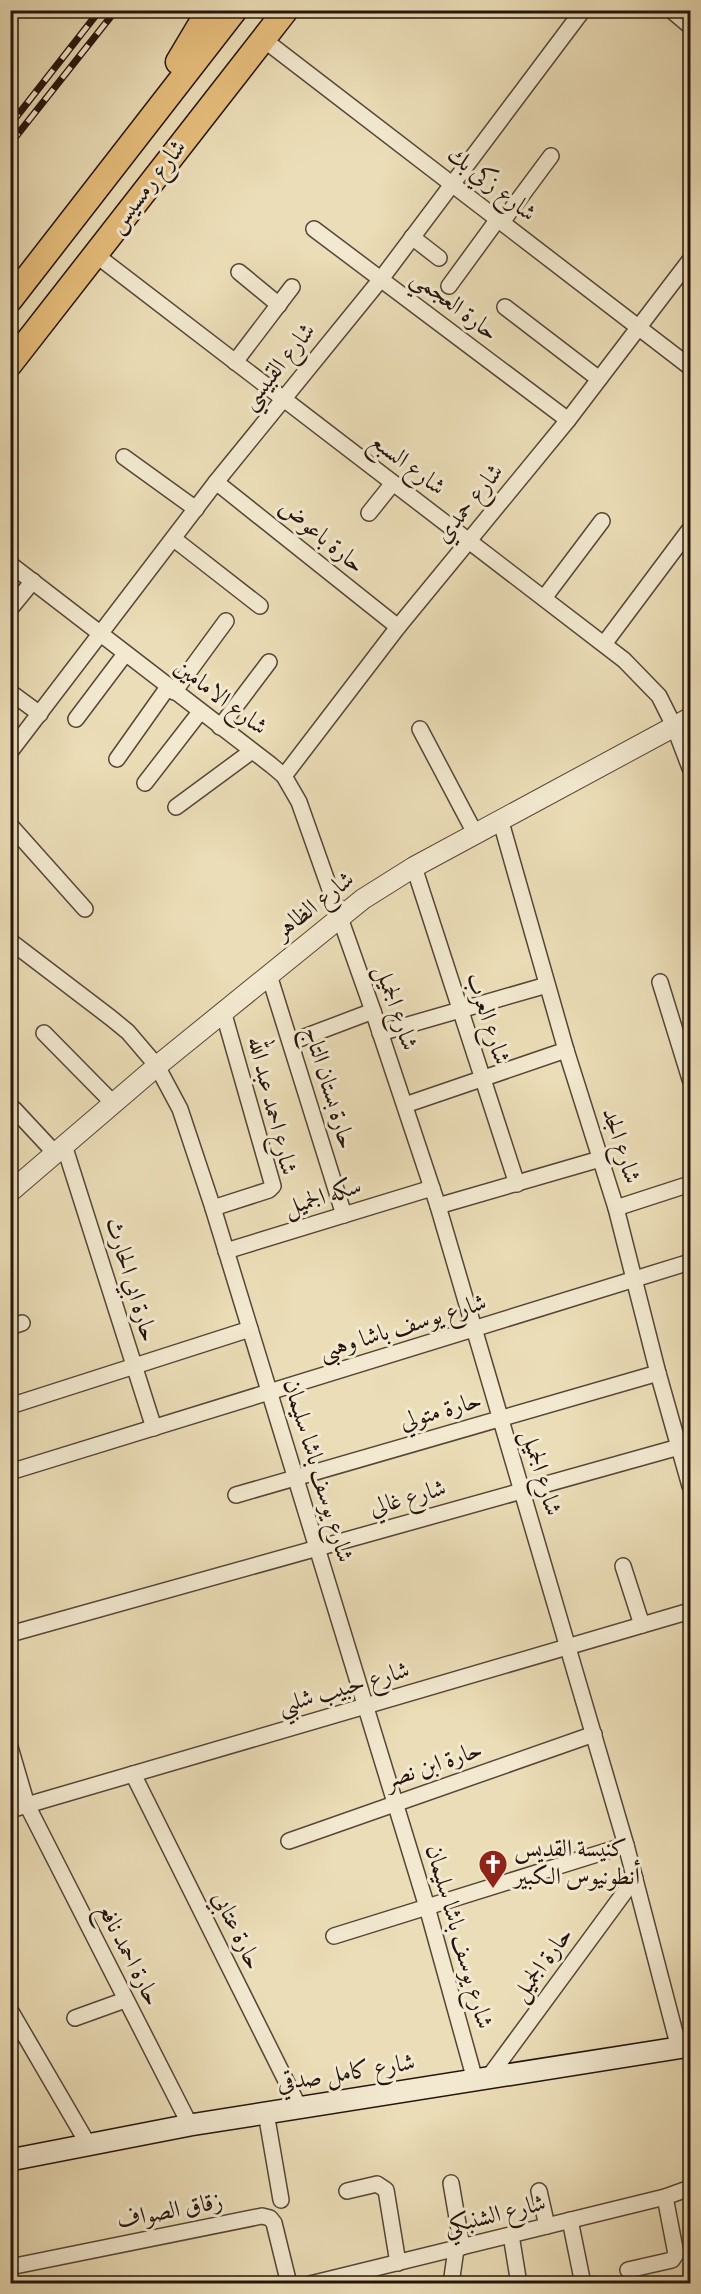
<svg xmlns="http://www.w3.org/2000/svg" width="701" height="2294" viewBox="0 0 701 2294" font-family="Vollkorn,Amiri,serif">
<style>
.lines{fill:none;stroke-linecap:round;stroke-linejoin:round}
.minor-casing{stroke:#564638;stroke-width:18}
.tertiary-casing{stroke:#564638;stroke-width:22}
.secondary-casing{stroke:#25140d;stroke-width:24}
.primary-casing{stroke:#25140d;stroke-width:27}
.minor{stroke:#f2e9d0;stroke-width:15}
.tertiary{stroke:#f2e9d0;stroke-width:20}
.secondary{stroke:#f2e9d0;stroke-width:21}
.primary{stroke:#e6be7c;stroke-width:24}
.rail-casing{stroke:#25140d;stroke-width:7}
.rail{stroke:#f2e9d0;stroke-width:4.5;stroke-dasharray:14;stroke-linecap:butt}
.labels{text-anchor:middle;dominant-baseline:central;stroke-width:6;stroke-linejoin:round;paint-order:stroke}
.street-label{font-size:24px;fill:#25140d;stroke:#f2e9d0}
.poi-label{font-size:24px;fill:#25140d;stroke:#f2e9d0;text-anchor:start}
</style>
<rect width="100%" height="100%" fill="#ebddb7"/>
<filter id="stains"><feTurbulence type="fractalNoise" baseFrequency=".00333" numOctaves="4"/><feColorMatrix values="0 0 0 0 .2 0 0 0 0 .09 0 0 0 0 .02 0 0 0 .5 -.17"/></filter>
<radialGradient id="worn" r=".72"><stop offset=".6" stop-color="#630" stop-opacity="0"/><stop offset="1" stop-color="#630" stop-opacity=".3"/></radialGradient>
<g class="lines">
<!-- minor casing -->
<g class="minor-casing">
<g id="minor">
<path d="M 671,10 L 690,26"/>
<path d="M 263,39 L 690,367"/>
<path d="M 502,222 L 551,156"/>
<path d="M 314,229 L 568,420"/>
<path d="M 412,237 L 439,258"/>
<path d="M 96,255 L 624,660 L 659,696 L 674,726 L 690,768"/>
<path d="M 239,272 L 279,305"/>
<path d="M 449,286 L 498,219"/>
<path d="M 505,307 L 599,379"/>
<path d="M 235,362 L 292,287"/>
<path d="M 124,457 L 196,509"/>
<path d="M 216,482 L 398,627"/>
<path d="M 369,513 L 393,483"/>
<path d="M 174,539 L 260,606"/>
<path d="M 10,564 L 271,765 L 284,776 L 299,802 L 373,1011 L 438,1206 L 626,1845 L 679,2048"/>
<path d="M 544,598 L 602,521"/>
<path d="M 10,609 L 33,581"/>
<path d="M 604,644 L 690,529"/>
<path d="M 10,692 L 40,714"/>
<path d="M 174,692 L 226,621"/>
<path d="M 76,719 L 125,654"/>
<path d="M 220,727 L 269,662"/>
<path d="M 420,729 L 476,835"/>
<path d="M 10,752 L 216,482 L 381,279 L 583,10"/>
<path d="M 117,759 L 168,687"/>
<path d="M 284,776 L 398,627 L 568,420 L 690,260"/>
<path d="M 145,783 L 200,712"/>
<path d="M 176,807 L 252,751"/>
<path d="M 501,822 L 566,1050 L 616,1208 L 658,1373 L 690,1486"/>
<path d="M 10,825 L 85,909"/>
<path d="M 414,867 L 517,1184"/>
<path d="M 10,941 L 111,1018 L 128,1032 L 157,1066 L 180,1109 L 213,1208 L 427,1907 L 475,2080"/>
<path d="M 269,975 L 344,1215"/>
<path d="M 660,982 L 690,1079"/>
<path d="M 44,1033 L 113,1103"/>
<path d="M 380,1033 L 547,985"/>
<path d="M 291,1042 L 373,1011"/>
<path d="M 405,1105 L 566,1050"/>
<path d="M 14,1109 L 55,1153"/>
<path d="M 64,1145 L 154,1428"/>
<path d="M 438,1206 L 600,1159"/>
<path d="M 213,1208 L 269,1190 L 273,1186 L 223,1011"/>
<path d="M 616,1208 L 690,1184"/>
<path d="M 226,1251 L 432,1188"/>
<path d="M 10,1327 L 22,1323"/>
<path d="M 10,1406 L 250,1329"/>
<path d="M 10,1472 L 690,1262"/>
<path d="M 236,1495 L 658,1373"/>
<path d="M 623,1566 L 642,1625"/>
<path d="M 10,1634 L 679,1447"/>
<path d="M 10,1747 L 27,1805 L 190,2125"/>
<path d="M 133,1774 L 299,2107"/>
<path d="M 10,1810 L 690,1611"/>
<path d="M 289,1841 L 594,1734"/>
<path d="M 334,1936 L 626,1845"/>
<path d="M 10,2010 L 88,2144"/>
<path d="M 75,2018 L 125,2000"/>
<path d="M 488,2078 L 635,1878"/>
<path d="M 266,2113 L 281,2200"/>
<path d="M 451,2183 L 462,2247"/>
<path d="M 347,2191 L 377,2184 L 386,2190 L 398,2263"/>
<path d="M 539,2191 L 547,2226"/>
<path d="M 570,2220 L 583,2284"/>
<path d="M 511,2235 L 519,2284"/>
<path d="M 10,2267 L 262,2216 L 270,2218 L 274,2223 L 289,2284"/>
<path d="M 628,2270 L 672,2260 L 676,2254 L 665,2197"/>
<path d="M 310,2284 L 665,2197 L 690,2188"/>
<path d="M 451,2284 L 456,2249"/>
</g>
</g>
<!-- tertiary casing -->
<g class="tertiary-casing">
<path id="tertiary" d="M 10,1192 L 157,1066 L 363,899 L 414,867 L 690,718"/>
</g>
<!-- secondary casing -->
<g class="secondary-casing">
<path id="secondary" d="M 10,2160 L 190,2125 L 690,2046"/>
</g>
<!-- primary casing -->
<g class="primary-casing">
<g id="primary">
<path d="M 178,62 L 209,10"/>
<path d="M 10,300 L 235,10"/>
<path d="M 10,364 L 286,10"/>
</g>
</g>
<!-- minor -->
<use href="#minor" class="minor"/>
<!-- tertiary -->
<use href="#tertiary" class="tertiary"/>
<!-- secondary -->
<use href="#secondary" class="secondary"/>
<!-- primary -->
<use href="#primary" class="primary"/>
<!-- rail casing -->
<g class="rail-casing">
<g id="rail">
<path d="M 10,125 L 100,10"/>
<path d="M 10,144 L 116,10"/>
</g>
</g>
<!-- rail -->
<use href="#rail" class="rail"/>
</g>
<!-- icons -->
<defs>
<g id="church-pin" transform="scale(1.5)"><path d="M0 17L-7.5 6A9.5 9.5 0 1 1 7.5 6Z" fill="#8f2418" stroke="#f2e9d0"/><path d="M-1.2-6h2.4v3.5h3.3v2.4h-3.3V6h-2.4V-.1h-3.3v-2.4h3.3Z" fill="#fff"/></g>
</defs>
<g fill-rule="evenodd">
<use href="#church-pin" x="493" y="1864"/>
</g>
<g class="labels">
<!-- street labels -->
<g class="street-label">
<text transform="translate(491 185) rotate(38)">شارع زكي بك</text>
<text transform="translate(148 187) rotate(-52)">شارع رمسيس</text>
<text transform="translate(454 306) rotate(37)">حارة العجمي</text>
<text transform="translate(279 367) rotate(-51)">شارع القبيسي</text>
<text transform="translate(407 465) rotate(37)">شارع السبع</text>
<text transform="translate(470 504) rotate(-51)">شارع حمدي</text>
<text transform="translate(321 537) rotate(39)">حارة باعوض</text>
<text transform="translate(220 698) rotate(37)">شارع الامامين</text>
<text transform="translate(315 906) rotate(-38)">شارع الظاهر</text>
<text transform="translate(395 1008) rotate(71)">شارع الجميل</text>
<text transform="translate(487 1019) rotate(72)">شارع العرب</text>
<text transform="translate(328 1088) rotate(73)">حارة بستان التاج</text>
<text transform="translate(271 1106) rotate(76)">شارع احمد عبد الله</text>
<text transform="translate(620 1146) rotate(72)">شارع الجد</text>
<text transform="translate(323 1198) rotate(-17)">سكه الجميل</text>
<text transform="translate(130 1280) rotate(73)">حارة ابي الحارث</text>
<text transform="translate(403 1328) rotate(-17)">شارع يوسف باشا وهبى</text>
<text transform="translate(441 1412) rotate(-16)">حارة متولي</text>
<text transform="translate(317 1471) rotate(73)">شارع يوسف باشا سليمان</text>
<text transform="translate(540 1473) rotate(73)">شارع الجميل</text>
<text transform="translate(408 1499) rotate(-16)">شارع غالي</text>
<text transform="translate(344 1689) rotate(-16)">شارع حبيب شلبي</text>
<text transform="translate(434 1766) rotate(-19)">حارة ابن نصر</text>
<text transform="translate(236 1931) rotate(64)">حارة عتابي</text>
<text transform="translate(458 1937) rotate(74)">شارع يوسف باشا سليمان</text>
<text transform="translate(128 1955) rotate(63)">حارة احمد نافع</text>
<text transform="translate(543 1965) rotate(-54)">حارة الجميل</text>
<text transform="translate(346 2074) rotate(-9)">شارع كامل صدقي</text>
<text transform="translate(170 2212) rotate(-11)">زقاق الصواف</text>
<text transform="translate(495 2216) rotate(-14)">شارع الشنبكي</text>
</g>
<!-- poi labels -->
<g class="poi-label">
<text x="514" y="1850">كنيسة القديس<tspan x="514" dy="28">أنطونيوس الكبير</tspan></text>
</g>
</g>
<!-- margin -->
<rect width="701" height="2294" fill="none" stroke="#ebddb7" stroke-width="36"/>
<rect x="12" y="12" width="677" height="2270" fill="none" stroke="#25140d" stroke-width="3"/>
<rect x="18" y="18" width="665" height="2258" fill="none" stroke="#25140d" stroke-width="1.5"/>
<rect width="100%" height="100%" filter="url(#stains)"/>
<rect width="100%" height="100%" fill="url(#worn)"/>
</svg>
